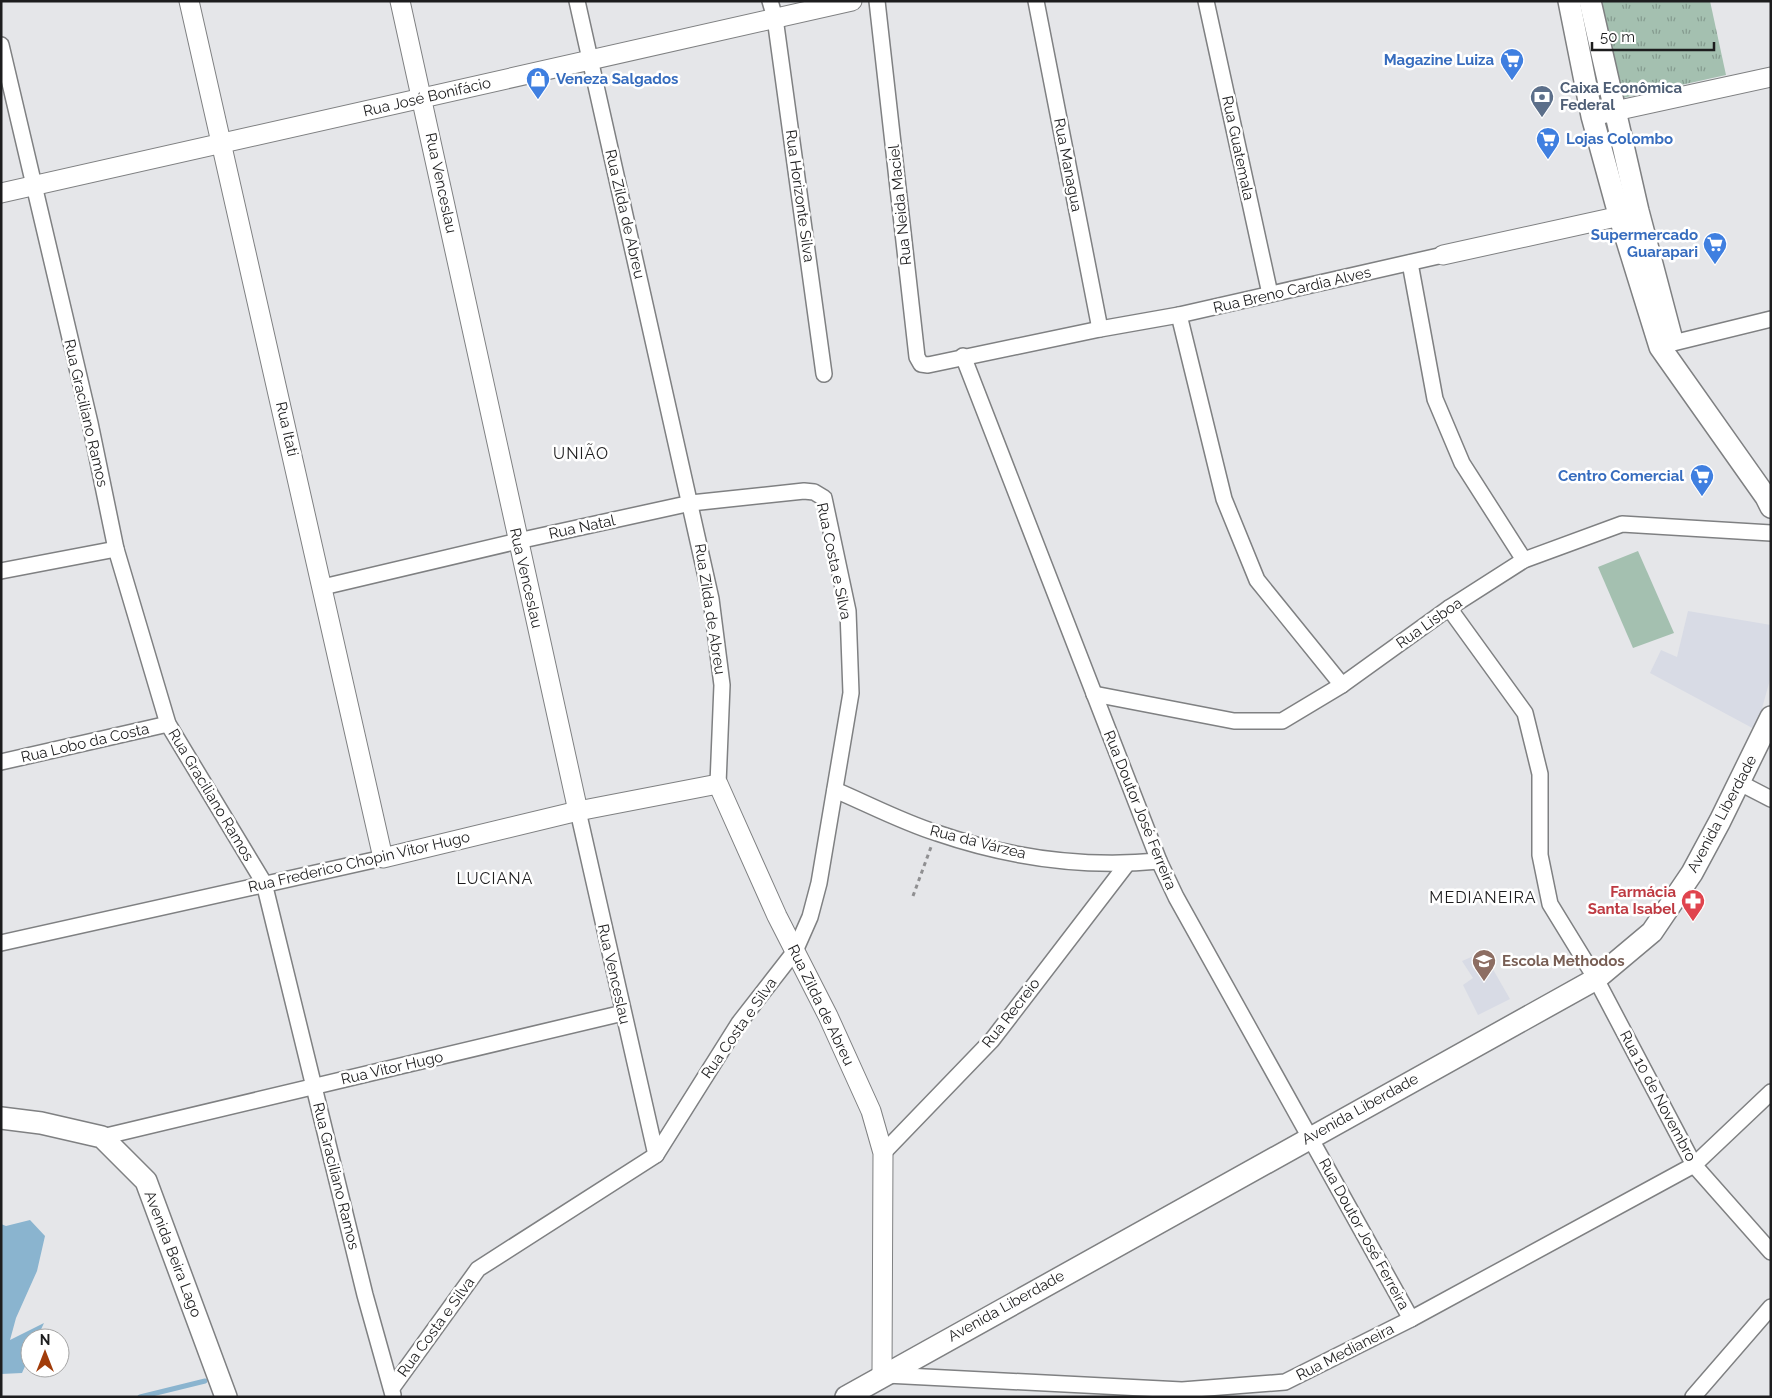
<svg xmlns="http://www.w3.org/2000/svg" width="1772" height="1398" viewBox="0 0 1772 1398" font-family="Raleway,sans-serif">
<style>
.built{fill:#d8dbe5}
.green{fill:#a4c0b0}
.park{fill:url(#park-tufts)}
.water{fill:#8ab4cf}
.lines{fill:none;stroke-linecap:round;stroke-linejoin:round}
.stream{stroke:#8ab4cf;stroke-width:5}
.minor-casing{stroke:#7f8082;stroke-width:18}
.tertiary-casing{stroke:#7f8082;stroke-width:21}
.secondary-casing{stroke:#7f8082;stroke-width:24}
.path{stroke:#8f8f91;stroke-width:3;stroke-dasharray:4 4;stroke-linecap:butt}
.minor{stroke:#fff;stroke-width:15}
.tertiary{stroke:#fff;stroke-width:19}
.secondary{stroke:#fff;stroke-width:21}
.labels{text-anchor:middle;dominant-baseline:central;stroke-width:5;stroke-linejoin:round;paint-order:stroke}
.shop-label{font-size:15px;font-weight:bold;fill:#366cbe;stroke:#fff;text-anchor:end}
.service-label{font-size:15px;font-weight:bold;fill:#4e5e75;stroke:#fff;text-anchor:start}
.street-label{font-size:15px;fill:#1d1d1e;stroke:#fff}
.health-label{font-size:15px;font-weight:bold;fill:#be3a42;stroke:#fff;text-anchor:end}
.education-label{font-size:15px;font-weight:bold;fill:#785e54;stroke:#fff;text-anchor:start}
.neighbourhood-label{font-size:16px;letter-spacing:1px;fill:#1d1d1e;stroke:#fff}
</style>
<defs>
<pattern id="park-tufts" width="24" height="20" patternUnits="userSpaceOnUse" patternTransform="scale(1.25)"><rect width="24" height="20" fill="#a4c0b0"/><path d="M3 7l-1-3M5 7V3M7 7l1-3M15 17l-1-3M17 17v-4M19 17l1-3" fill="none" stroke="#859b8f"/></pattern>
</defs>
<rect width="100%" height="100%" fill="#e5e6e9"/>
<!-- built -->
<g class="built">
<path d="M 1688,611 L 1771,625 L 1771,676 L 1756,730 L 1650,673 L 1661,650 L 1677,657 Z"/>
<path d="M 1483,952 L 1510,999 L 1478,1015 L 1463,985 L 1473,978 L 1462,961 Z"/>
</g>
<!-- green -->
<path class="green" d="M 1638,551 L 1674,633 L 1633,648 L 1598,567 Z"/>
<!-- park -->
<path class="park" d="M 1602,1 L 1710,1 L 1726,75 L 1618,99 Z"/>
<!-- water -->
<path class="water" d="M 30,1220 L 45,1236 L 37,1271 L 16,1318 L 10,1340 L 44,1323 L 37,1338 L 30,1338 L 30,1355 L 22,1373 L 1,1374 L 1,1224 L 6,1226 Z"/>
<g class="lines">
<!-- stream -->
<path class="stream" d="M 140,1397 L 205,1381"/>
<!-- minor casing -->
<g class="minor-casing">
<g id="minor">
<path d="M 577,1 L 711,599 L 722,685 L 718,784"/>
<path d="M 770,1 L 775,18 L 824,374"/>
<path d="M 877,1 L 917,357 L 921,364 L 928,365 L 1100,329 L 1179,315 L 1443,255"/>
<path d="M 1036,1 L 1100,329"/>
<path d="M 1206,1 L 1270,294"/>
<path d="M 1,45 L 90,423 L 116,549 L 168,724 L 264,883 L 365,1295 L 393,1395"/>
<path d="M 1410,263 L 1435,399 L 1462,463 L 1524,560"/>
<path d="M 1179,315 L 1224,499 L 1257,580 L 1342,685"/>
<path d="M 1673,343 L 1771,319"/>
<path d="M 963,356 L 1159,861 L 1176,897 L 1411,1319"/>
<path d="M 1,571 L 116,549"/>
<path d="M 323,587 L 518,541 L 691,503 L 804,491 L 814,492 L 824,498 L 848,611 L 851,693 L 819,883 L 810,917 L 795,951 L 739,1023 L 656,1155 L 478,1269 L 392,1388"/>
<path d="M 1449,608 L 1525,713 L 1540,774 L 1540,855 L 1550,904 L 1596,979 L 1694,1165 L 1771,1252"/>
<path d="M 1094,694 L 1234,721 L 1282,721 L 1342,685 L 1449,608 L 1524,560 L 1622,524 L 1771,533"/>
<path d="M 1,762 L 168,724"/>
<path d="M 1740,783 L 1771,799"/>
<path d="M 835,790 C 868,804 902,822 937,833 C 1007,857 1084,868 1159,861"/>
<path d="M 578,811 L 656,1155"/>
<path d="M 1,943 L 383,858"/>
<path d="M 102,1137 L 623,1013"/>
<path d="M 883,1153 L 992,1040 L 1127,864"/>
<path d="M 886,1375 L 1182,1390 L 1285,1382 L 1411,1319 L 1694,1165 L 1771,1092"/>
<path d="M 1693,1397 L 1771,1307"/>
</g>
</g>
<!-- tertiary casing -->
<g class="tertiary-casing">
<g id="tertiary">
<path d="M 189,1 L 383,858 L 578,811 L 718,784 L 777,916 L 828,1016 L 871,1111 L 883,1153 L 882,1375"/>
<path d="M 400,1 L 578,811"/>
<path d="M 1592,116 L 1771,77"/>
<path d="M 1,193 L 852,1"/>
<path d="M 1443,255 L 1634,213"/>
</g>
</g>
<!-- secondary casing -->
<g class="secondary-casing">
<g id="secondary">
<path d="M 1569,1 L 1592,116 L 1620,218 L 1660,347 L 1766,497 L 1771,507"/>
<path d="M 1590,1 L 1638,211 L 1672,340"/>
<path d="M 1,1118 L 41,1123 L 102,1137 L 146,1181 L 226,1397"/>
<path d="M 846,1397 L 1596,979 L 1652,932 L 1692,873 L 1720,821 L 1771,717"/>
</g>
</g>
<!-- path -->
<path class="path" d="M 913,896 L 931,847"/>
<!-- minor -->
<use href="#minor" class="minor"/>
<!-- tertiary -->
<use href="#tertiary" class="tertiary"/>
<!-- secondary -->
<use href="#secondary" class="secondary"/>
</g>
<!-- icons -->
<defs>
<g id="supermarket-pin" transform="scale(1.25)"><path d="M0 17L-7.5 6A9.5 9.5 0 1 1 7.5 6Z" fill="#3f7fe0" stroke="#fff"/><path d="M-6-5.5h2.5l.6 2H6L4.5 2H-2.5L-4.4-4H-6ZM-1.5 3.2a1.3 1.3 0 1 0 .1 0ZM3 3.2a1.3 1.3 0 1 0 .1 0Z" fill="#fff"/></g>
<g id="shop-pin" transform="scale(1.25)"><path d="M0 17L-7.5 6A9.5 9.5 0 1 1 7.5 6Z" fill="#3f7fe0" stroke="#fff"/><path d="M-5-2.5h2.3a2.7 3.5 0 0 1 5.4 0H5L5.5 6h-11ZM-1.5-2.5h3a1.5 2.3 0 0 0-3 0Z" fill="#fff"/></g>
<g id="bank-pin" transform="scale(1.25)"><path d="M0 17L-7.5 6A9.5 9.5 0 1 1 7.5 6Z" fill="#5c6f8a" stroke="#fff"/><path d="M-6-4H6V4H-6ZM0-2.3a2.3 2.3 0 1 0 0 4.6a2.3 2.3 0 1 0 0-4.6Z" fill="#fff"/></g>
<g id="pharmacy-pin" transform="scale(1.25)"><path d="M0 17L-7.5 6A9.5 9.5 0 1 1 7.5 6Z" fill="#e0444e" stroke="#fff"/><path d="M-2-6h4v4h4v4h-4v4h-4v-4h-4v-4h4Z" fill="#fff"/></g>
<g id="university-pin" transform="scale(1.25)"><path d="M0 17L-7.5 6A9.5 9.5 0 1 1 7.5 6Z" fill="#8d6e63" stroke="#fff"/><path d="M0-5L7-2L0 1L-7-2ZM-4 1L0 2.5L4 1V4Q0 6-4 4Z" fill="#fff"/></g>
</defs>
<g fill-rule="evenodd">
<use href="#supermarket-pin" x="1512" y="60"/>
<use href="#shop-pin" x="538" y="79"/>
<use href="#bank-pin" x="1542" y="97"/>
<use href="#supermarket-pin" x="1548" y="139"/>
<use href="#supermarket-pin" x="1715" y="244"/>
<use href="#supermarket-pin" x="1702" y="476"/>
<use href="#pharmacy-pin" x="1693" y="901"/>
<use href="#university-pin" x="1484" y="961"/>
</g>
<g class="labels">
<!-- shop labels -->
<g class="shop-label">
<text x="1494" y="60">Magazine Luiza</text>
<text x="556" y="79" text-anchor="start">Veneza Salgados</text>
<text x="1566" y="139" text-anchor="start">Lojas Colombo</text>
<text x="1698" y="235">Supermercado<tspan x="1698" dy="17">Guarapari</tspan></text>
<text x="1684" y="476">Centro Comercial</text>
</g>
<!-- service labels -->
<g class="service-label">
<text x="1560" y="88">Caixa Econômica<tspan x="1560" dy="17">Federal</tspan></text>
</g>
<!-- street labels -->
<g class="street-label">
<text transform="translate(427 97) rotate(-13)">Rua José Bonifácio</text>
<text transform="translate(1238 148) rotate(78)">Rua Guatemala</text>
<text transform="translate(1068 165) rotate(79)">Rua Managua</text>
<text transform="translate(441 183) rotate(78)">Rua Venceslau</text>
<text transform="translate(800 196) rotate(82)">Rua Horizonte Silva</text>
<text transform="translate(900 205) rotate(-96)">Rua Neida Maciel</text>
<text transform="translate(625 214) rotate(77)">Rua Zilda de Abreu</text>
<text transform="translate(1292 290) rotate(-13)">Rua Breno Cardia Alves</text>
<text transform="translate(86 413) rotate(77)">Rua Graciliano Ramos</text>
<text transform="translate(287 429) rotate(77)">Rua Itati</text>
<text transform="translate(582 527) rotate(-12)">Rua Natal</text>
<text transform="translate(834 561) rotate(78)">Rua Costa e Silva</text>
<text transform="translate(526 578) rotate(77)">Rua Venceslau</text>
<text transform="translate(710 609) rotate(81)">Rua Zilda de Abreu</text>
<text transform="translate(1429 623) rotate(-35)">Rua Lisboa</text>
<text transform="translate(85 743) rotate(-13)">Rua Lobo da Costa</text>
<text transform="translate(211 795) rotate(59)">Rua Graciliano Ramos</text>
<text transform="translate(1140 810) rotate(68)">Rua Doutor José Ferreira</text>
<text transform="translate(1722 814) rotate(-62)">Avenida Liberdade</text>
<text transform="translate(978 842) rotate(14)">Rua da Várzea</text>
<text transform="translate(359 862) rotate(-13)">Rua Frederico Chopin Vitor Hugo</text>
<text transform="translate(614 974) rotate(77)">Rua Venceslau</text>
<text transform="translate(821 1005) rotate(64)">Rua Zilda de Abreu</text>
<text transform="translate(1011 1013) rotate(-52)">Rua Recreio</text>
<text transform="translate(739 1028) rotate(-55)">Rua Costa e Silva</text>
<text transform="translate(392 1068) rotate(-13)">Rua Vitor Hugo</text>
<text transform="translate(1658 1096) rotate(62)">Rua 10 de Novembro</text>
<text transform="translate(1360 1109) rotate(-29)">Avenida Liberdade</text>
<text transform="translate(336 1176) rotate(76)">Rua Graciliano Ramos</text>
<text transform="translate(1364 1234) rotate(61)">Rua Doutor José Ferreira</text>
<text transform="translate(173 1254) rotate(69)">Avenida Beira Lago</text>
<text transform="translate(1006 1306) rotate(-29)">Avenida Liberdade</text>
<text transform="translate(436 1327) rotate(-54)">Rua Costa e Silva</text>
<text transform="translate(1345 1352) rotate(-27)">Rua Medianeira</text>
</g>
<!-- health labels -->
<g class="health-label">
<text x="1676" y="892">Farmácia<tspan x="1676" dy="17">Santa Isabel</tspan></text>
</g>
<!-- education labels -->
<g class="education-label">
<text x="1502" y="961">Escola Methodos</text>
</g>
<!-- neighbourhood labels -->
<g class="neighbourhood-label">
<text x="581" y="453">UNIÃO</text>
<text x="495" y="878">LUCIANA</text>
<text x="1483" y="897">MEDIANEIRA</text>
</g>
</g>
<!-- border -->
<rect width="1772" height="1398" fill="none" stroke="#1d1d1e" stroke-width="5"/>
<!-- north arrow -->
<g transform="translate(45 1353)"><circle r="24" fill="#ffffff" stroke="#a5a5a5"/>
<path d="M0-4L9 19L0 12L-9 19Z" fill="#a13c0a"/>
<text y="-8" font-size="14" font-weight="bold" text-anchor="middle" fill="#1d1d1e">N</text>
</g>
<!-- scale -->
<path d="M1592 42v8h122v-8" fill="none" stroke="#1d1d1e" stroke-width="2.5"/>
<text x="1600" y="42" font-size="15" fill="#1d1d1e" stroke="#ffffff" stroke-width="4" paint-order="stroke">50 m</text>
</svg>
